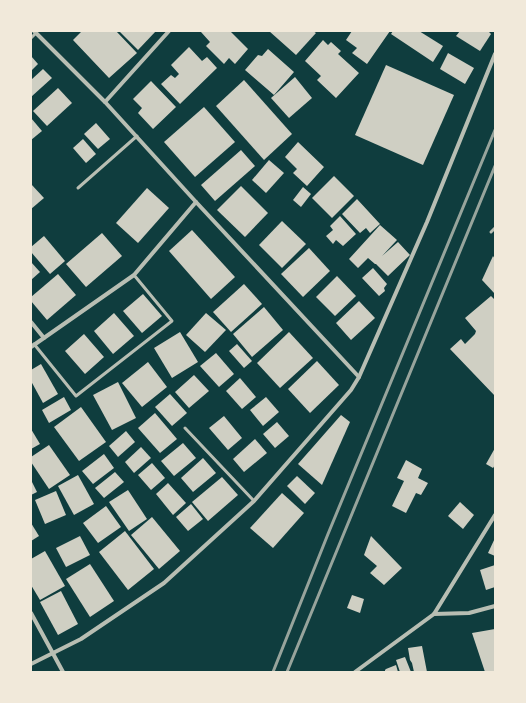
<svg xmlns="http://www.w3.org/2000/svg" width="526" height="703" viewBox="0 0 526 703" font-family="Quicksand,sans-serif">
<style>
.building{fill:#cfcfc3}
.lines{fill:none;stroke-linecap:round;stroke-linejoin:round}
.service{stroke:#b8beb3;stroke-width:3}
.minor{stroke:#b8beb3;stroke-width:4}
.rail{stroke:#97a49c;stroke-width:3}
</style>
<rect width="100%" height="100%" fill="#0f3d3e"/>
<!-- building -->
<g class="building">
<path d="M 80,31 L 116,31 L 137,53 L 109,78 L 73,40 L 81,32 Z"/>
<path d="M 119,31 L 156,31 L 138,50 Z"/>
<path d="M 202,31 L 230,31 L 248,49 L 235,64 L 229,58 L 224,64 L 206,46 L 210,42 L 201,32 Z"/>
<path d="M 269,31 L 313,31 L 316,33 L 296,55 Z"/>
<path d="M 352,31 L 390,31 L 367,64 L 352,53 L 357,48 L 346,40 Z"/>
<path d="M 393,31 L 419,31 L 443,46 L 433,62 L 391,34 Z"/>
<path d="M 460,31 L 488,31 L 491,34 L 480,51 L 456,36 Z"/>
<path d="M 323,40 L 328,45 L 331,42 L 341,51 L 338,54 L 359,73 L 336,98 L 317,80 L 321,76 L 305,61 Z"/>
<path d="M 189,47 L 202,61 L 207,57 L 217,68 L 180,104 L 161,84 L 171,75 L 175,78 L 179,74 L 171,65 Z"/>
<path d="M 268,49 L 294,72 L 274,95 L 245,70 L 258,55 L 262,56 Z"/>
<path d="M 448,53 L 474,68 L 465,84 L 440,69 Z"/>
<path d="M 31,56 L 38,64 L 31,71 Z"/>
<path d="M 386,65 L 454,95 L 423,165 L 355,135 Z"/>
<path d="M 43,69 L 52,78 L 31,97 L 31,80 Z"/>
<path d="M 295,77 L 312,98 L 289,118 L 271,98 Z"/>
<path d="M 244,80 L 292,134 L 264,160 L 216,106 Z"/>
<path d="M 151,81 L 176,107 L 153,129 L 138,113 L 142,108 L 133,99 Z"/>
<path d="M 58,88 L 72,103 L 47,126 L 33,111 Z"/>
<path d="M 204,107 L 235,142 L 195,177 L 164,142 Z"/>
<path d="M 31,118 L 42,131 L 31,140 Z"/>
<path d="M 96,123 L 110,139 L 98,149 L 84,134 Z"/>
<path d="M 83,139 L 96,154 L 86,163 L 73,148 Z"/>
<path d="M 298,142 L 324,167 L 307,186 L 293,173 L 297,169 L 285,157 Z"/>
<path d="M 241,150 L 255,166 L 215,201 L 201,185 Z"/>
<path d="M 269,160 L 284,173 L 266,193 L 252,180 Z"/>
<path d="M 334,176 L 354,196 L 332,218 L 312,198 Z"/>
<path d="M 31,184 L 44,198 L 31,209 Z"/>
<path d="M 241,186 L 268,213 L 245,237 L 217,210 Z"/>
<path d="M 303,187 L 311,194 L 301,207 L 293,200 Z"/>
<path d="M 147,188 L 169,208 L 138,243 L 116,223 Z"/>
<path d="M 357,199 L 380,224 L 370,233 L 366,228 L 360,233 L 342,214 Z"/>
<path d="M 340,216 L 356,234 L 343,246 L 336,240 L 333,244 L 326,236 L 333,230 L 330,226 Z"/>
<path d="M 282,221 L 306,244 L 282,268 L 259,245 Z"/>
<path d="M 380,225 L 397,240 L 382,256 L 398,242 L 410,255 L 388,276 L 376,264 L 375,264 L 368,258 L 358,268 L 349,259 Z"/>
<path d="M 192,230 L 235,277 L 211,299 L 169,251 Z"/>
<path d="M 102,233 L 122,256 L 86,287 L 66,264 Z"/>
<path d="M 44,236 L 65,261 L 50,274 L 31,252 L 31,247 Z"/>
<path d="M 309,248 L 330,271 L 303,297 L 281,274 Z"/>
<path d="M 493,256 L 495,259 L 495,294 L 482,280 Z"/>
<path d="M 31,262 L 40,272 L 31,280 Z"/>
<path d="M 373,268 L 387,284 L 384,288 L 385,291 L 379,296 L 362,278 Z"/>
<path d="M 58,274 L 76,295 L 47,320 L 31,301 L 31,297 Z"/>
<path d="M 337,276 L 356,296 L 335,316 L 316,297 Z"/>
<path d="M 244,284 L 262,304 L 231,332 L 213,312 Z"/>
<path d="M 143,294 L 162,316 L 142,333 L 123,311 Z"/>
<path d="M 491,296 L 495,300 L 495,396 L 450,349 L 461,339 L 465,344 L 475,334 L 476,331 L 465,318 Z"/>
<path d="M 359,301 L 375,318 L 351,340 L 336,323 Z"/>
<path d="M 264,307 L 283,330 L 252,357 L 233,334 Z"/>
<path d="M 114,313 L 134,336 L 113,354 L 94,331 Z"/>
<path d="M 206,313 L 226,330 L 205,352 L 186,335 Z"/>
<path d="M 180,332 L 198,362 L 172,378 L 154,348 Z"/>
<path d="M 289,332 L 313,358 L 280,388 L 257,363 Z"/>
<path d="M 84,334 L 104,357 L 85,374 L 65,351 Z"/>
<path d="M 237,344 L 252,361 L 244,368 L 229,351 Z"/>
<path d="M 216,353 L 234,374 L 219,387 L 200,366 Z"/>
<path d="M 317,361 L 339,385 L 310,413 L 288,389 Z"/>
<path d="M 148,362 L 167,387 L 142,407 L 122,383 Z"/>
<path d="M 41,364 L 58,394 L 43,403 L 31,381 L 31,370 Z"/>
<path d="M 194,375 L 209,391 L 189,408 L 175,392 Z"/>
<path d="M 240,378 L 256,397 L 242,409 L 226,391 Z"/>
<path d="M 118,382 L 136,418 L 112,430 L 93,395 Z"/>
<path d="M 170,394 L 187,413 L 172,426 L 155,407 Z"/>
<path d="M 64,397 L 71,410 L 49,423 L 42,410 Z"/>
<path d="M 266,397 L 279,412 L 263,426 L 250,410 Z"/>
<path d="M 81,407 L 106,442 L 79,461 L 54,427 Z"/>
<path d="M 155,413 L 177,439 L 160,453 L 138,428 Z"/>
<path d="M 341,415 L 350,422 L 322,485 L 298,464 Z"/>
<path d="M 224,416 L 242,438 L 228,450 L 209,428 Z"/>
<path d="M 277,422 L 289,436 L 275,448 L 263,434 Z"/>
<path d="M 31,429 L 40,444 L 31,449 Z"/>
<path d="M 126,431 L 135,442 L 118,457 L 109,446 Z"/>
<path d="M 255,439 L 267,453 L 244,472 L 233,459 Z"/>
<path d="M 183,443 L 196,458 L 174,476 L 161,461 Z"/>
<path d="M 49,445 L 70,475 L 49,489 L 31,462 L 31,457 Z"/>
<path d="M 141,447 L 151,458 L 134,473 L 125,462 Z"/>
<path d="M 495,448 L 495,465 L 493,468 L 486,464 Z"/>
<path d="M 104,454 L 114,468 L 93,484 L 82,471 Z"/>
<path d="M 203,458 L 216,473 L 193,492 L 181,478 Z"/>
<path d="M 406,460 L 422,469 L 418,478 L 428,483 L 421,495 L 416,493 L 406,513 L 392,506 L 404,481 L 397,478 Z"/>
<path d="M 152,463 L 165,478 L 151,490 L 138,475 Z"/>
<path d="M 115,472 L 124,482 L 104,498 L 95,488 Z"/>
<path d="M 78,475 L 94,504 L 74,515 L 58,486 Z"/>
<path d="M 297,476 L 315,493 L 305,504 L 287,486 Z"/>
<path d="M 222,477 L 238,495 L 208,521 L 192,502 Z"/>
<path d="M 31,480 L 37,492 L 31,495 Z"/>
<path d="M 168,483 L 186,503 L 173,515 L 156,494 Z"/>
<path d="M 128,490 L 147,519 L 129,531 L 109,502 Z"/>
<path d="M 56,491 L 66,515 L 45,524 L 35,500 Z"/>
<path d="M 282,493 L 304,513 L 273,548 L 250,528 Z"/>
<path d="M 460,502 L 474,515 L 463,529 L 448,516 Z"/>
<path d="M 191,504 L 203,519 L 188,531 L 176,517 Z"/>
<path d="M 106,506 L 121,527 L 98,543 L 83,523 Z"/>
<path d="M 152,517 L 180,551 L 159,569 L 131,535 Z"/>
<path d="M 31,523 L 39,536 L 31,541 Z"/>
<path d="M 125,531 L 154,569 L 128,590 L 99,552 Z"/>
<path d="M 80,536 L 90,555 L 66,567 L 56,548 Z"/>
<path d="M 371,536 L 402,568 L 384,585 L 370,573 L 377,566 L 364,555 Z"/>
<path d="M 495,538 L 495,556 L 488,553 Z"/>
<path d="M 45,551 L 65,586 L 40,600 L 31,585 L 31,559 Z"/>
<path d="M 90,564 L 114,601 L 90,617 L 66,579 Z"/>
<path d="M 495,565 L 495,587 L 486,590 L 480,570 Z"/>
<path d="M 61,591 L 78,624 L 58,635 L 40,602 Z"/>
<path d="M 352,595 L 364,599 L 360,613 L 347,608 Z"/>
<path d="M 495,629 L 495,672 L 485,672 L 472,633 Z"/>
<path d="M 422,646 L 427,672 L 414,672 L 412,663 L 410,660 L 408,648 Z"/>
<path d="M 405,657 L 411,672 L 400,672 L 396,660 Z"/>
<path d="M 396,665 L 398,672 L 385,672 L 385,670 L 386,669 Z"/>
</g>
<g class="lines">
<!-- service -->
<g class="service">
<path d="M 31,38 L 36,33"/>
<path d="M 78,188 L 137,136"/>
<path d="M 491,232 L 495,228"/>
<path d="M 34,344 L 76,396 L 172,321 L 134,275"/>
<path d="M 185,428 L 254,501"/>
</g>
<!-- minor -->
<g class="minor">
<path d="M 34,31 L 105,102 L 196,202 L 359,377"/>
<path d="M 105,102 L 169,31"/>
<path d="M 31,322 L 44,338"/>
<path d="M 31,347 L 134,275 L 196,202"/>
<path d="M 31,613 L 63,672"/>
<path d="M 434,614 L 469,613 L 495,606"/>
<path d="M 31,664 L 81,639 L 164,583 L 254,501 L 351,390 L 359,377 L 427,222 L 495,54"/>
<path d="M 355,672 L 434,614 L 495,515"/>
</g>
<!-- rail -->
<g class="rail">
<path d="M 273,672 L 328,534 L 495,130"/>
<path d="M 287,672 L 342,538 L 495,166"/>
</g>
</g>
<!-- border -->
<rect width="526" height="703" fill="none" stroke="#f1e9da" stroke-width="64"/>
</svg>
